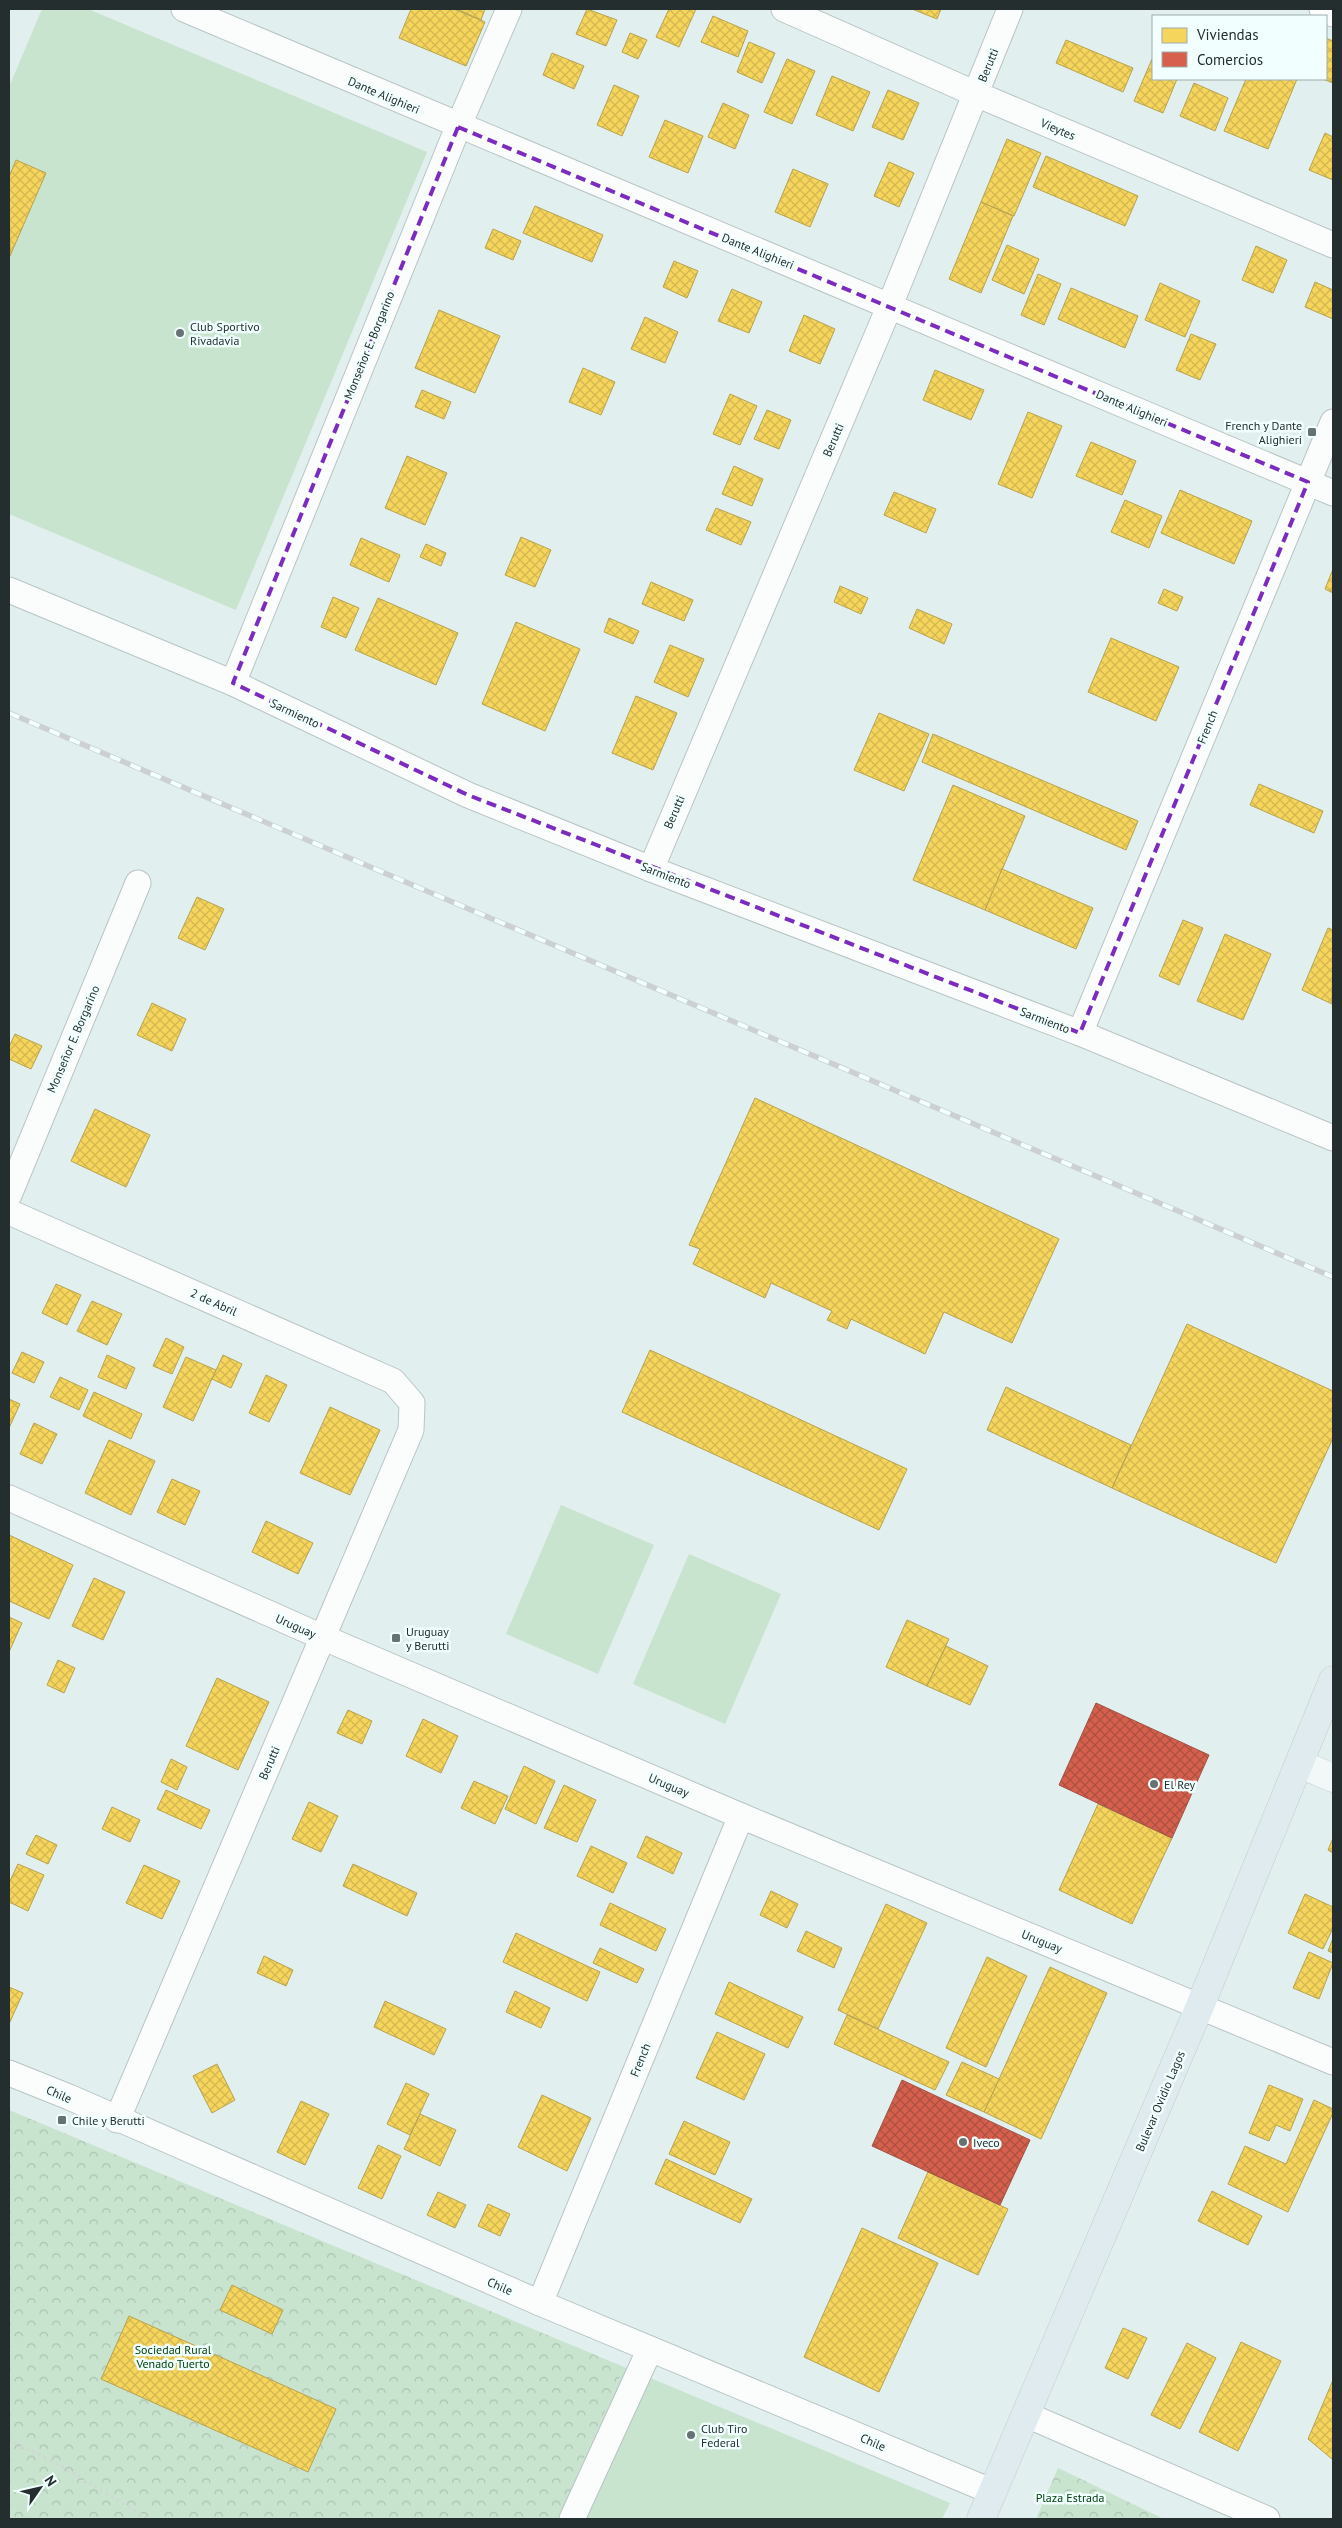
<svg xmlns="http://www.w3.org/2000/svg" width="1342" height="2528" viewBox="0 0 1342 2528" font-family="'PT Sans',sans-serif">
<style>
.grass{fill:#c8e3ce}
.park{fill:url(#park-crowns)}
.homes{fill:url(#homes-cross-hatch);stroke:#b7a34e}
.shops{fill:url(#shops-cross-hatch);stroke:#a15144}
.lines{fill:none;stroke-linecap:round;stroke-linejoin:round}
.street-casing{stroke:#b9c4c4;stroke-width:27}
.secondary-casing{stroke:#b9c4c4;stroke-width:29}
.highway-casing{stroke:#c5cccc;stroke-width:29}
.path{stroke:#d1d6d6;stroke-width:3;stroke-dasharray:2.5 4;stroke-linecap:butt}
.street{stroke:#fbfdfd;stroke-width:25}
.secondary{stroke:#f2f8f8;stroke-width:28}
.highway{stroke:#dfebee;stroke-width:28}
.rail-casing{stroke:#ccd0d0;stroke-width:5.5}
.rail{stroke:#f1ffff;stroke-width:4;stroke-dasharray:11;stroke-linecap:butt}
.marked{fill:none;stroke:#7b2cbf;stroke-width:4;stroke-dasharray:10 6;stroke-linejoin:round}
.poi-dot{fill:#677272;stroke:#f1ffff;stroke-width:2}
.labels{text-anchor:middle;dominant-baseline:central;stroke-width:5;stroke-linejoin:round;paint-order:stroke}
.street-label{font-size:12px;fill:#252e2e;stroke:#f1ffff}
.poi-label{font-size:12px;fill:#252e2e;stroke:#f1ffff;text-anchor:start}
.park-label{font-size:12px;fill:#00420c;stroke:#f1ffff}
</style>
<defs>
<pattern id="park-crowns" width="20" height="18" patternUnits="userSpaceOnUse" patternTransform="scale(1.25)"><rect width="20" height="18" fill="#c8e3ce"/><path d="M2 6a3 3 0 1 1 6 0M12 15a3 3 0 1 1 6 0" fill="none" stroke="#acc3b1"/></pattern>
<pattern id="homes-cross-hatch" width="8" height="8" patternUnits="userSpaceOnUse" patternTransform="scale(1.25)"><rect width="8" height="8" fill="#f6d55c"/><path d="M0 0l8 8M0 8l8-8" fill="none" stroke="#d3b750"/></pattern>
<pattern id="shops-cross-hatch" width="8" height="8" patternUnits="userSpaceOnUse" patternTransform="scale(1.25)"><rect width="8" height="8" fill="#d6604d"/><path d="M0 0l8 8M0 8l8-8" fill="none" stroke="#ad5040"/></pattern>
</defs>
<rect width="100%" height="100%" fill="#e2efef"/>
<!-- grass -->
<g class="grass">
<path d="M 42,9 L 88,9 L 427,152 L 236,610 L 9,514 L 9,87 Z"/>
<path d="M 561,1505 L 654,1545 L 598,1674 L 506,1634 Z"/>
<path d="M 689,1554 L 781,1594 L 725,1724 L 633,1684 Z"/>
<path d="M 624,2367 L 950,2503 L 942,2519 L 558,2519 Z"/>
</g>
<!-- park -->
<g class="park">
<path d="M 9,2110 L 624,2367 L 558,2519 L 9,2519 Z"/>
<path d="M 1058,2468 L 1164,2519 L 1036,2519 Z"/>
</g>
<!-- homes -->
<g class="homes">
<path d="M 411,9 L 454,9 L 485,22 L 466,66 L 399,38 Z"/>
<path d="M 457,9 L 485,9 L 481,20 Z"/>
<path d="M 587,9 L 617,20 L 606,46 L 576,34 Z"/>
<path d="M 669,9 L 696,9 L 679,47 L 656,37 Z"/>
<path d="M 912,9 L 941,9 L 937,19 Z"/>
<path d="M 713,16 L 748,31 L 738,57 L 701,42 Z"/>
<path d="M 630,33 L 647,40 L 638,59 L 622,52 Z"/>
<path d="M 1326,38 L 1333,41 L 1333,83 L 1323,79 L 1326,79 Z"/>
<path d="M 1066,40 L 1133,68 L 1123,92 L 1056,63 Z"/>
<path d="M 749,42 L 775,53 L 762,83 L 737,72 Z"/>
<path d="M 552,53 L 584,66 L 574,89 L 543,75 Z"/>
<path d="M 787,59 L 815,71 L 792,124 L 764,112 Z"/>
<path d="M 1152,59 L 1153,79 L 1177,79 L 1163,113 L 1134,101 Z"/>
<path d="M 832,76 L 870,92 L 853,131 L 816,115 Z"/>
<path d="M 1246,79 L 1297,79 L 1268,149 L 1224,131 Z"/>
<path d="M 1194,83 L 1228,98 L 1215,131 L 1180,116 Z"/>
<path d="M 614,85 L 639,96 L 622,136 L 597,125 Z"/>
<path d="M 888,90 L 919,103 L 903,140 L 872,127 Z"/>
<path d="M 723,103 L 749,115 L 735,149 L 708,137 Z"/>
<path d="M 665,120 L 703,136 L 688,173 L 649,157 Z"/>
<path d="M 1325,133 L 1333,137 L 1333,180 L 1309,170 Z"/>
<path d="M 1007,139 L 1041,153 L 1014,216 L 981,202 Z"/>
<path d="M 1046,156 L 1138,196 L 1125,226 L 1033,187 Z"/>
<path d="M 16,160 L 46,173 L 10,256 L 9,177 Z"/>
<path d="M 889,162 L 914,173 L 899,207 L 874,196 Z"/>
<path d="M 793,169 L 828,184 L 810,227 L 775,212 Z"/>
<path d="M 981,202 L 1013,216 L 981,293 L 949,279 Z"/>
<path d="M 535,206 L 603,235 L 592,262 L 523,233 Z"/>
<path d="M 493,229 L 521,241 L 513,260 L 485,248 Z"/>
<path d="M 1007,245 L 1039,259 L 1024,294 L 992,280 Z"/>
<path d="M 1256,246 L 1287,260 L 1273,293 L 1242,280 Z"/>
<path d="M 674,261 L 698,271 L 687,298 L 663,287 Z"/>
<path d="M 1038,274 L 1061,284 L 1044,325 L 1021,315 Z"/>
<path d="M 1315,282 L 1333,290 L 1333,319 L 1305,307 Z"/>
<path d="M 1160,283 L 1200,301 L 1185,337 L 1145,320 Z"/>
<path d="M 1071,288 L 1138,316 L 1125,348 L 1058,319 Z"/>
<path d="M 732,289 L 762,302 L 749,333 L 718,321 Z"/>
<path d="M 439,310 L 500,336 L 475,393 L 415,368 Z"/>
<path d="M 804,315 L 835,329 L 820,364 L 789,351 Z"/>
<path d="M 645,317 L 678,332 L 665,363 L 631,349 Z"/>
<path d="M 1191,334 L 1216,344 L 1200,380 L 1176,370 Z"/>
<path d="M 583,368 L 615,382 L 601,415 L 569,402 Z"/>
<path d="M 935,370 L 984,390 L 971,420 L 923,400 Z"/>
<path d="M 422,390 L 451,402 L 444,419 L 415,407 Z"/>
<path d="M 730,394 L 757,406 L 740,445 L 713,434 Z"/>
<path d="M 767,410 L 791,420 L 779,449 L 754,439 Z"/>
<path d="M 1028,412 L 1062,426 L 1032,498 L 998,484 Z"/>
<path d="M 1091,442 L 1136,461 L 1122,495 L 1076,476 Z"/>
<path d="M 407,456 L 447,473 L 425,525 L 385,508 Z"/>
<path d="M 734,466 L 763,479 L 752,506 L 722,494 Z"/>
<path d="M 1180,490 L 1252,521 L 1234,564 L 1161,533 Z"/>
<path d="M 894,492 L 936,509 L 926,533 L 884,515 Z"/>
<path d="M 1125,500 L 1162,516 L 1149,548 L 1111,532 Z"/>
<path d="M 716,508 L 751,522 L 741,545 L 706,530 Z"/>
<path d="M 521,537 L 551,550 L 535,587 L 505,575 Z"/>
<path d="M 361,538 L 400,555 L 389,582 L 350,565 Z"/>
<path d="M 426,544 L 446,553 L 441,566 L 420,557 Z"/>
<path d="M 1333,569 L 1333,593 L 1325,589 Z"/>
<path d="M 651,582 L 693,600 L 684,621 L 642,604 Z"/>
<path d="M 840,586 L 868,598 L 861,614 L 834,602 Z"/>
<path d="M 1164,589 L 1183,597 L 1177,611 L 1158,603 Z"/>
<path d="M 333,597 L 359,608 L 346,638 L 321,627 Z"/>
<path d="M 378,598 L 458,633 L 436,685 L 355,650 Z"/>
<path d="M 917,609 L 952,624 L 944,644 L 909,628 Z"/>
<path d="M 609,618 L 639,631 L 633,644 L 604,632 Z"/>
<path d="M 516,622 L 580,649 L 545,731 L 482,704 Z"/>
<path d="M 1111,638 L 1179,667 L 1156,721 L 1088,692 Z"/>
<path d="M 670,645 L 704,659 L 688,697 L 654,682 Z"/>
<path d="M 636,696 L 677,713 L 653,770 L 612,753 Z"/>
<path d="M 879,713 L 929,734 L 904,791 L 854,770 Z"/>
<path d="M 933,734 L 1138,821 L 1126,850 L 922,762 Z"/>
<path d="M 1259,784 L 1323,811 L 1314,833 L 1250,805 Z"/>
<path d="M 953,785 L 1025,816 L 985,910 L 913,880 Z"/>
<path d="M 1002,869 L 1093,908 L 1076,949 L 985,910 Z"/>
<path d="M 197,897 L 224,909 L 205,950 L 178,938 Z"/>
<path d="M 1183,920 L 1203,928 L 1179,985 L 1159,976 Z"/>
<path d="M 1328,928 L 1333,930 L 1332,1004 L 1302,990 Z"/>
<path d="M 1225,934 L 1271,954 L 1243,1020 L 1197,1001 Z"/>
<path d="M 152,1003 L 186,1019 L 172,1051 L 137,1035 Z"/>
<path d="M 15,1034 L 42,1046 L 31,1069 L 9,1059 L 9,1047 Z"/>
<path d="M 755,1098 L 1059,1239 L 1012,1343 L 944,1312 L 925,1354 L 851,1319 L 847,1329 L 827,1320 L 832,1311 L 771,1283 L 765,1298 L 693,1264 L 700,1249 L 689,1245 Z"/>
<path d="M 95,1109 L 150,1135 L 126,1187 L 71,1161 Z"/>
<path d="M 56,1284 L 81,1295 L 67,1325 L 42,1313 Z"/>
<path d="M 92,1301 L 122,1314 L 107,1345 L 77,1331 Z"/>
<path d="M 1187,1324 L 1333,1391 L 1333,1438 L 1276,1563 L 1112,1488 Z"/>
<path d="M 166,1338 L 184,1347 L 172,1374 L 153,1366 Z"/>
<path d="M 650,1350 L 907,1469 L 879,1530 L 622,1412 Z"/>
<path d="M 22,1352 L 44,1362 L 34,1383 L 12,1373 Z"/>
<path d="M 107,1355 L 135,1368 L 126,1389 L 98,1377 Z"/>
<path d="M 223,1355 L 242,1364 L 231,1388 L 212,1379 Z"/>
<path d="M 186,1357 L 216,1370 L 193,1421 L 163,1407 Z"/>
<path d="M 266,1375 L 287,1385 L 269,1422 L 249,1413 Z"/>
<path d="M 60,1377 L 88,1390 L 79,1410 L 50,1397 Z"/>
<path d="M 1006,1387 L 1131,1445 L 1112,1488 L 987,1430 Z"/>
<path d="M 94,1392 L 142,1414 L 131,1439 L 83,1416 Z"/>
<path d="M 9,1399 L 20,1404 L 9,1428 Z"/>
<path d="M 330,1407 L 380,1430 L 350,1495 L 300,1473 Z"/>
<path d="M 34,1423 L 57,1434 L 42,1464 L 20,1454 Z"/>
<path d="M 109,1440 L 155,1461 L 131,1515 L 85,1493 Z"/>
<path d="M 172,1479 L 200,1491 L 185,1525 L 157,1512 Z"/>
<path d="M 266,1521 L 313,1543 L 298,1574 L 252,1552 Z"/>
<path d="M 9,1535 L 73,1565 L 49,1619 L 9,1601 Z"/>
<path d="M 94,1578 L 125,1592 L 103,1640 L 72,1626 Z"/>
<path d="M 9,1617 L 22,1623 L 9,1652 Z"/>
<path d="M 907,1620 L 949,1639 L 927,1686 L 886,1667 Z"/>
<path d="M 946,1646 L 988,1666 L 970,1705 L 927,1686 Z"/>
<path d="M 58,1660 L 75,1668 L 64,1693 L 47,1685 Z"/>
<path d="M 217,1678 L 269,1702 L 238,1770 L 186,1746 Z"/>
<path d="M 348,1710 L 372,1721 L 362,1744 L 337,1733 Z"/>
<path d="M 423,1719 L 458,1736 L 441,1773 L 406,1756 Z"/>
<path d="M 171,1759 L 187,1767 L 177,1790 L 161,1782 Z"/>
<path d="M 524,1766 L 555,1781 L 536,1824 L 505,1809 Z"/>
<path d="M 474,1781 L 508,1796 L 495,1824 L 461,1808 Z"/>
<path d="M 564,1785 L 596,1800 L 577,1842 L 544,1828 Z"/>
<path d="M 166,1790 L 210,1810 L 201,1829 L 157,1809 Z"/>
<path d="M 309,1802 L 338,1816 L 321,1852 L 292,1839 Z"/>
<path d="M 1098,1804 L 1172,1838 L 1132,1924 L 1059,1890 Z"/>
<path d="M 112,1807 L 140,1820 L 130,1842 L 102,1829 Z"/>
<path d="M 36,1835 L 57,1845 L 48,1864 L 26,1854 Z"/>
<path d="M 646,1836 L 682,1853 L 673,1874 L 637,1857 Z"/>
<path d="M 1333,1838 L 1333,1853 L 1328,1850 Z"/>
<path d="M 591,1846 L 627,1863 L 613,1893 L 577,1876 Z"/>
<path d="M 18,1864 L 44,1875 L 28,1911 L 9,1902 L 9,1883 Z"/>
<path d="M 353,1864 L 417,1893 L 407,1916 L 343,1886 Z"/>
<path d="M 144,1865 L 180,1881 L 162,1919 L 126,1903 Z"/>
<path d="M 771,1891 L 798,1904 L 787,1928 L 760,1915 Z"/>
<path d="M 1305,1894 L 1333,1907 L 1333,1928 L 1323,1949 L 1288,1933 Z"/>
<path d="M 610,1903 L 666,1929 L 656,1951 L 600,1925 Z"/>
<path d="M 886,1904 L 927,1923 L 878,2029 L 838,2010 Z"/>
<path d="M 806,1931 L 842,1948 L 834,1968 L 797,1951 Z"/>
<path d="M 516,1933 L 600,1972 L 587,2001 L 503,1962 Z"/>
<path d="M 1333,1938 L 1333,1953 L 1328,1951 Z"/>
<path d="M 600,1948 L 644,1969 L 637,1983 L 593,1963 Z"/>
<path d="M 1309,1952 L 1333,1963 L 1319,1999 L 1293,1988 Z"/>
<path d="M 264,1956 L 293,1970 L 286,1986 L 257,1973 Z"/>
<path d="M 987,1957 L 1027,1976 L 986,2067 L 946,2048 Z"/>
<path d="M 1050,1967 L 1107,1993 L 1041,2139 L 984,2112 Z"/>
<path d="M 729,1982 L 803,2017 L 788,2048 L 715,2014 Z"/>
<path d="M 9,1987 L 23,1993 L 9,2024 Z"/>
<path d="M 515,1991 L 550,2008 L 541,2028 L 506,2012 Z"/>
<path d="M 385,2001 L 446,2029 L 434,2055 L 374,2027 Z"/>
<path d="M 847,2015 L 949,2062 L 935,2090 L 834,2044 Z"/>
<path d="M 717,2032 L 765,2054 L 744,2100 L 696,2078 Z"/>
<path d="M 962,2062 L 999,2079 L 984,2112 L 946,2095 Z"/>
<path d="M 217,2064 L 235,2100 L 212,2113 L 193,2076 Z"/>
<path d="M 406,2083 L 429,2094 L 410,2135 L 387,2124 Z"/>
<path d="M 1269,2085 L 1303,2099 L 1290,2131 L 1276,2125 L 1269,2141 L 1249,2133 Z"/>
<path d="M 542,2095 L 591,2118 L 567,2171 L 518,2147 Z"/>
<path d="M 1314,2100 L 1333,2109 L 1333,2113 L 1288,2212 L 1228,2184 L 1245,2146 L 1286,2164 Z"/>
<path d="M 301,2101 L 329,2114 L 305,2165 L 277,2152 Z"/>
<path d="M 420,2114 L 456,2130 L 440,2166 L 404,2149 Z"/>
<path d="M 684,2121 L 730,2142 L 715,2175 L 669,2154 Z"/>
<path d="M 378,2145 L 401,2156 L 382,2199 L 358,2188 Z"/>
<path d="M 666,2159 L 752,2199 L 740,2223 L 655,2184 Z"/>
<path d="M 928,2172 L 1008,2209 L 978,2275 L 898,2238 Z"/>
<path d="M 1212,2191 L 1262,2216 L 1248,2245 L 1198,2221 Z"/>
<path d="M 438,2192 L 466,2205 L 455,2228 L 427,2215 Z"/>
<path d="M 488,2204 L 510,2214 L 500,2236 L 478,2226 Z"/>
<path d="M 862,2228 L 938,2263 L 879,2392 L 804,2357 Z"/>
<path d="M 232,2285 L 283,2310 L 272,2334 L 220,2310 Z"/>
<path d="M 129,2316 L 336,2409 L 308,2472 L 101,2379 Z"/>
<path d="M 1123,2328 L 1147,2338 L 1128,2379 L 1105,2368 Z"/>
<path d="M 1241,2342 L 1281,2361 L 1238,2451 L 1199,2432 Z"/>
<path d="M 1187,2343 L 1216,2358 L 1180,2429 L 1151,2415 Z"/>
<path d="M 1333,2380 L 1333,2455 L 1332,2459 L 1308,2439 Z"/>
</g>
<!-- shops -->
<g class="shops">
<path d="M 1096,1703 L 1209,1755 L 1172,1838 L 1059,1785 Z"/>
<path d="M 902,2080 L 1030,2140 L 1000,2205 L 872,2146 Z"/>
</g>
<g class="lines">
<!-- street casing -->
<g class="street-casing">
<g id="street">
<path d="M 184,9 C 565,173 950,331 1333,493"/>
<path d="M 784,9 L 976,94 L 1333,245"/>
<path d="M 1322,9 L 1333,14"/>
<path d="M 9,590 L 233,683 L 468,795 L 651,869 L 1080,1033 L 1333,1138"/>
<path d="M 233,683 L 458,127 L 509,9"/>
<path d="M 651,869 L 890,305 L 1010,9"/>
<path d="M 1080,1033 L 1333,422"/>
<path d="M 9,1195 L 138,883"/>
<path d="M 9,1212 L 393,1381 L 412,1403 L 411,1430 L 117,2120"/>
<path d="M 9,1498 L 322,1637 L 741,1816 L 1333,2062"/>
<path d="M 9,2073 L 69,2097 L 540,2303 L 993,2492"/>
<path d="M 540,2303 L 741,1816"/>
<path d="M 1027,2415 L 1267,2519"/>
<path d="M 572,2519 L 650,2349"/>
</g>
</g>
<!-- secondary casing -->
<g class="secondary-casing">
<path id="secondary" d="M 1300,1764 L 1333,1778"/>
</g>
<!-- highway casing -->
<g class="highway-casing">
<path id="highway" d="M 981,2519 L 1200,2006 L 1333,1680"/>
</g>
<!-- path -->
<path class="path" d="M 9,2440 L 60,2465 L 148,2519"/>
<!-- street -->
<use href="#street" class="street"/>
<!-- secondary -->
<use href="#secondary" class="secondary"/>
<!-- highway -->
<use href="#highway" class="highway"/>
<!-- rail casing -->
<g class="rail-casing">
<path id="rail" d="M 9,713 L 1333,1277"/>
</g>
<!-- rail -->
<use href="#rail" class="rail"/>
</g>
<!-- marked area -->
<path class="marked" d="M 458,127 L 1308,482 L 1080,1033 L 468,795 L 233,683 Z"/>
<!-- markers -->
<g class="poi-dot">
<circle cx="180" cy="333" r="5"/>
<rect x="1307" y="427" width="10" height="10" rx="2.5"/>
<rect x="391" y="1633" width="10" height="10" rx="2.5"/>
<circle cx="1154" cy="1784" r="5"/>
<rect x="57" y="2115" width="10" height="10" rx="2.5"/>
<circle cx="963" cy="2142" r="5"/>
<circle cx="691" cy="2435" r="5"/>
</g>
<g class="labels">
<!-- street labels -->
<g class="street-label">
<text transform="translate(988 65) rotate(-68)">Berutti</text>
<text transform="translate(384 95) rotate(23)">Dante Alighieri</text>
<text transform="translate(1058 129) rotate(23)">Vieytes</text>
<text transform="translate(758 251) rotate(22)">Dante Alighieri</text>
<text transform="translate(369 345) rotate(-68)">Monseñor E. Borgarino</text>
<text transform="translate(1132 408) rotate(23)">Dante Alighieri</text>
<text transform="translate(833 440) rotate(-67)">Berutti</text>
<text transform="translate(295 713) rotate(25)">Sarmiento</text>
<text transform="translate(1207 727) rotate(-68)">French</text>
<text transform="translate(674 812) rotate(-67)">Berutti</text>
<text transform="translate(666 875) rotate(21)">Sarmiento</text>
<text transform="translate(1045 1020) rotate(21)">Sarmiento</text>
<text transform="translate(73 1039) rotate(-67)">Monseñor E. Borgarino</text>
<text transform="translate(214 1302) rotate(24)">2 de Abril</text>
<text transform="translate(296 1626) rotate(24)">Uruguay</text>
<text transform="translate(269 1763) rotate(-67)">Berutti</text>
<text transform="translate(669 1785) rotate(23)">Uruguay</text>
<text transform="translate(1042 1941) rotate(22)">Uruguay</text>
<text transform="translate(640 2060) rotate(-68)">French</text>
<text transform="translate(59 2094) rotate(23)">Chile</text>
<text transform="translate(1160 2101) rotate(-67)">Bulevar Ovidio Lagos</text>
<text transform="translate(500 2286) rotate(23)">Chile</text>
<text transform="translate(873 2442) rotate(23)">Chile</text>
</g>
<!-- poi labels -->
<g class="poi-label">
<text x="190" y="326">Club Sportivo<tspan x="190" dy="14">Rivadavia</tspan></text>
<text x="1302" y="425" text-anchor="end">French y Dante<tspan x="1302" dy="14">Alighieri</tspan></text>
<text x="406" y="1631">Uruguay<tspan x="406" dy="14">y Berutti</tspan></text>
<text x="1164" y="1784">El Rey</text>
<text x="72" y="2120">Chile y Berutti</text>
<text x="973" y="2142">Iveco</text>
<text x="701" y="2428">Club Tiro<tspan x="701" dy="14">Federal</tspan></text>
</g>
<!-- park labels -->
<g class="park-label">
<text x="173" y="2349">Sociedad Rural<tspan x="173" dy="14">Venado Tuerto</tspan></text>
<text x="1070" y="2497">Plaza Estrada</text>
</g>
</g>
<!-- border -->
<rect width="1342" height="2528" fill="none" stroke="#252e2e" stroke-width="20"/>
<!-- legend -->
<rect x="1152" y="15" width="175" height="65" fill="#f1ffff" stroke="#9fabab"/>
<rect x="1162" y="28" width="25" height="15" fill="#f6d55c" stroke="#9fabab"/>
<text x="1197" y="40" font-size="15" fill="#252e2e">Viviendas</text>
<rect x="1162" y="52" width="25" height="15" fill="#d6604d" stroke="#9fabab"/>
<text x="1197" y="65" font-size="15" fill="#252e2e">Comercios</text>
<!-- north arrow -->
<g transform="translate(40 2488) rotate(56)" stroke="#f1ffff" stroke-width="4" paint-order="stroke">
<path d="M0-4L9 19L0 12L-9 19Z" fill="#252e2e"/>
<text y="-8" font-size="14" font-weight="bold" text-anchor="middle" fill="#252e2e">N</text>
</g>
</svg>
